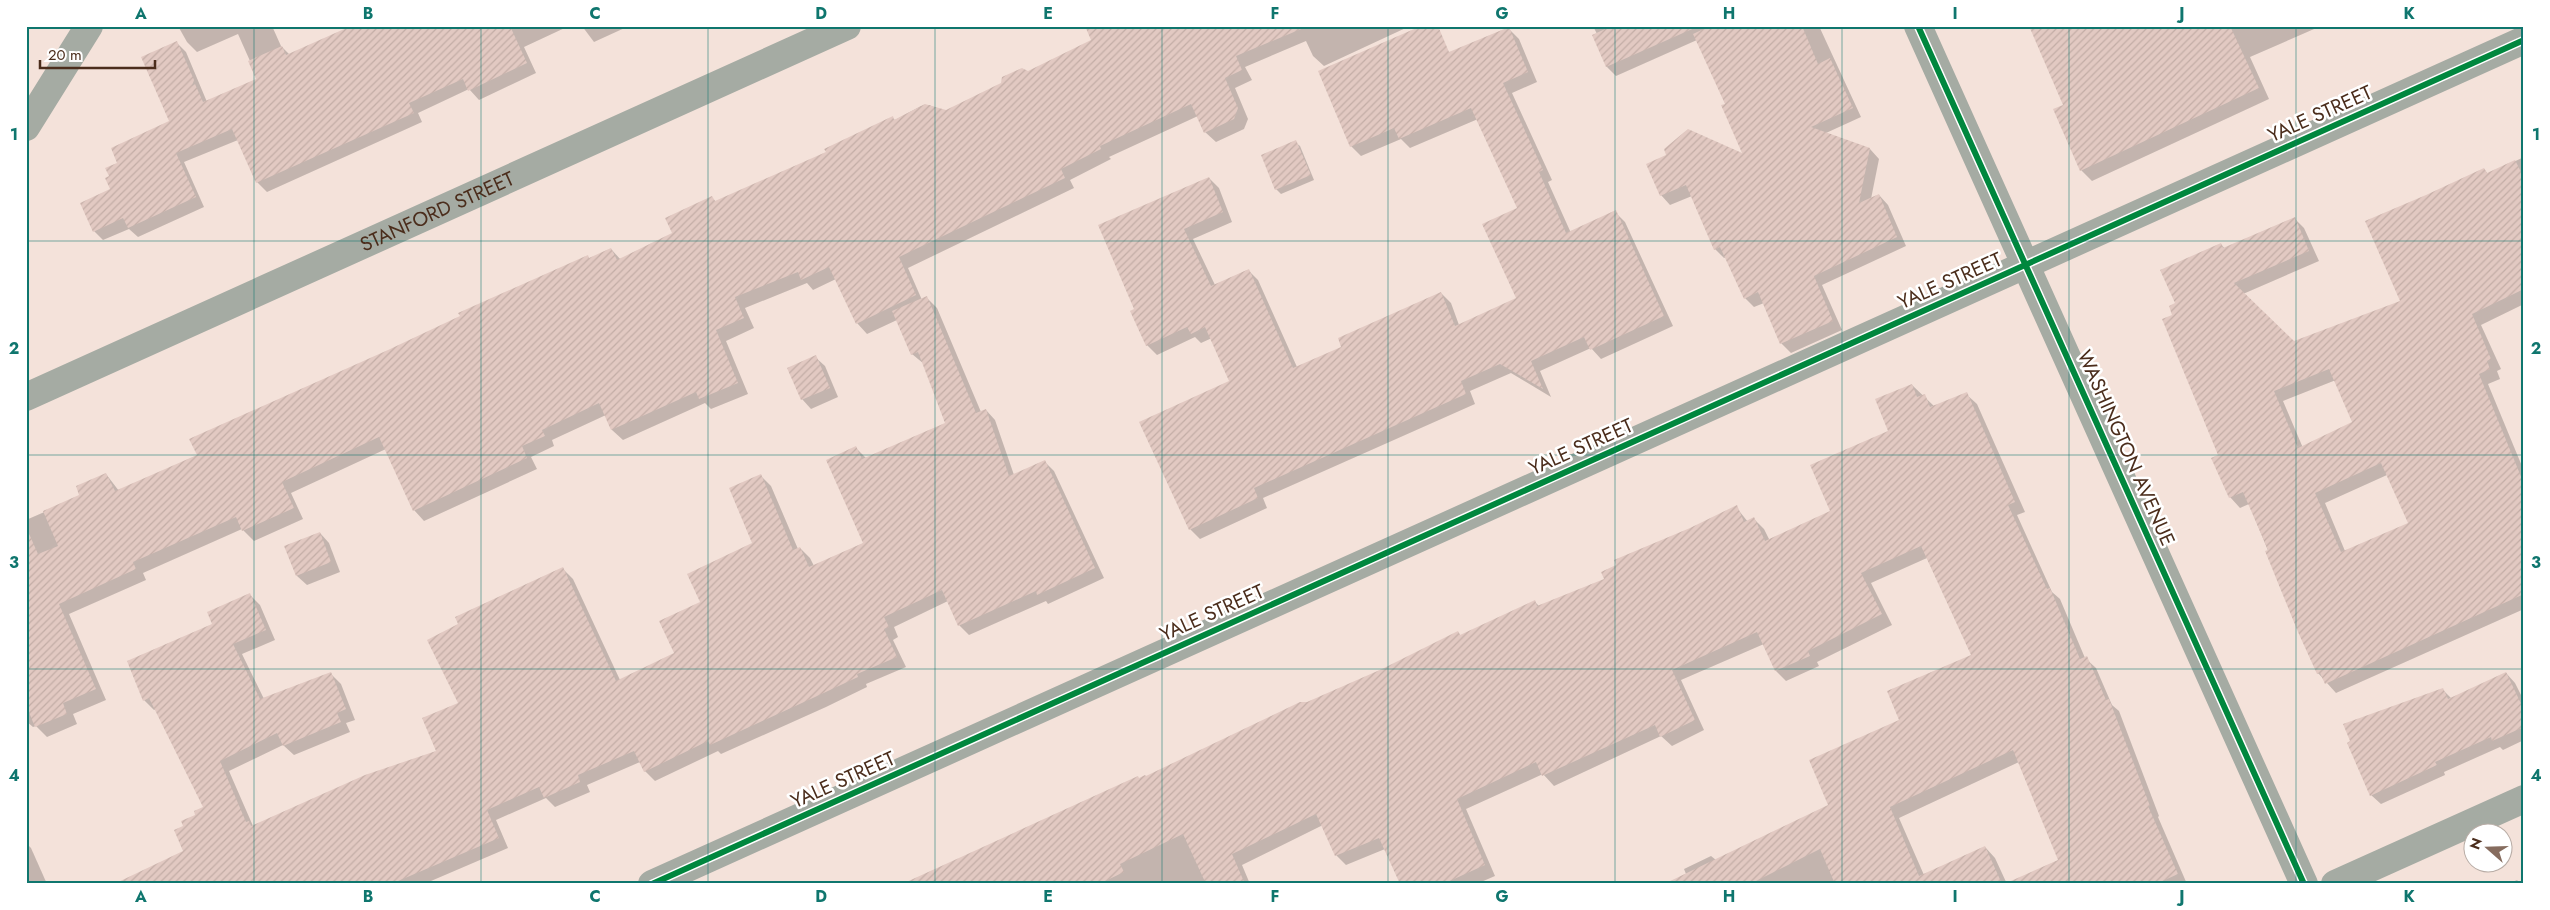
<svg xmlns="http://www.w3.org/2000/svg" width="2550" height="910" viewBox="0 0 2550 910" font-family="Jost,sans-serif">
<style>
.shadow{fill:#0003;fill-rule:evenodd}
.building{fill:url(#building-hatch);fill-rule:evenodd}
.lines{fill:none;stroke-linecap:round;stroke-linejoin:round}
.street{stroke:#a5aba3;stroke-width:28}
.cycleway-casing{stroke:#fff;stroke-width:9}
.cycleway{stroke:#00873e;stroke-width:6}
.grid{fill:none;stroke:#0f766e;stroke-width:1;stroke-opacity:0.55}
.labels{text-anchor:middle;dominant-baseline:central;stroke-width:5;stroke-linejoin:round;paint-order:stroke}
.street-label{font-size:20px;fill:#4b2d1c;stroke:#fff}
.neatline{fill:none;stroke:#0f766e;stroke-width:2}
.grid-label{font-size:16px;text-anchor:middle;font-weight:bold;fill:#0f766e}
</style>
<defs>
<pattern id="building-hatch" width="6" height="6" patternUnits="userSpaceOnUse" patternTransform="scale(1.25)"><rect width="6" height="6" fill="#e2c9c2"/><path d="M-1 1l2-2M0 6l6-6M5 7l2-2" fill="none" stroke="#c3ada6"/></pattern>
</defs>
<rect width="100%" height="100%" fill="#f4e2da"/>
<!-- shadow -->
<g class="shadow">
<path d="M 178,26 L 272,26 L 281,46 L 290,55 L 355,26 L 569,26 L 524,47 L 536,73 L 479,100 L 469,89 L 418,113 L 422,122 L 267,192 L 257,182 L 238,140 L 184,162 L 204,207 L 138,237 L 129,229 L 103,240 L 94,231 L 112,189 L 110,177 L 119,163 L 171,122 L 177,43 L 186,52 L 207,102 L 258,79 L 238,34 L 197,52 L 187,42 Z"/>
<path d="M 582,26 L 629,26 L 594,42 Z"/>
<path d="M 1098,26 L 1410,26 L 1324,66 L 1313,56 L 1306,41 L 1245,67 L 1252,80 L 1235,88 L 1248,119 L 1244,129 L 1216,142 L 1205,132 L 1198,116 L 1109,157 L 1111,159 L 1070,180 L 1074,188 L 908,268 L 922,300 L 927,298 L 937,308 L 981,412 L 986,410 L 995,420 L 1014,475 L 1044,461 L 1054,471 L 1104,578 L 1048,604 L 1046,601 L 969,635 L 959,625 L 948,601 L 894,627 L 898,637 L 893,640 L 906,667 L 866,684 L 867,687 L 826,707 L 721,754 L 718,751 L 655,781 L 645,771 L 640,762 L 587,785 L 590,792 L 555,807 L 546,798 L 496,820 L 508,848 L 424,884 L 117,884 L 184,852 L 185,827 L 205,808 L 156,709 L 154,710 L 144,700 L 214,624 L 250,595 L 260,605 L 275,640 L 242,654 L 264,699 L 331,674 L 341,684 L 355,720 L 346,723 L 350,732 L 294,755 L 283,745 L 229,771 L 253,826 L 438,752 L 460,704 L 563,569 L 573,579 L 620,680 L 676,654 L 702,603 L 754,544 L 761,476 L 771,486 L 798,549 L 800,548 L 810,558 L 814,566 L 864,543 L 856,448 L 866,458 L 947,424 L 924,364 L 912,354 L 897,320 L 867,334 L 857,323 L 836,279 L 813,290 L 807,283 L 745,308 L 754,328 L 726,341 L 748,394 L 711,409 L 705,403 L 623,440 L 612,430 L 606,415 L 552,440 L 554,446 L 531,457 L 537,469 L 424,521 L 414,510 L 386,449 L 291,493 L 303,519 L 254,541 L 242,529 L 143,573 L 146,580 L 69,614 L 106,700 L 73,714 L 77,724 L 47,737 L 36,726 L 33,727 L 26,721 L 26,520 L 81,496 L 106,474 L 119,491 L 198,455 L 388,351 L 588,257 L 590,259 L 611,249 L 621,260 L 673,234 L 712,198 L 716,202 L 828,153 L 892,118 L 895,120 L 921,106 L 929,105 L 946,112 L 1093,41 Z"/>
<path d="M 1593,26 L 1819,26 L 1861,117 L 1826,133 L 1870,149 L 1879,159 L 1871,199 L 1879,195 L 1888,205 L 1906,246 L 1822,285 L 1842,330 L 1791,353 L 1781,343 L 1764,303 L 1754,307 L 1745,298 L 1726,257 L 1724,258 L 1715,249 L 1692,196 L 1670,205 L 1661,195 L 1668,155 L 1745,155 L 1726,105 L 1697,40 L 1616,76 L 1607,67 L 1594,36 L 1597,34 Z"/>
<path d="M 2030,26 L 2321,26 L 2250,57 L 2269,99 L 2092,181 L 2081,170 L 2064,106 Z"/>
<path d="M 1509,29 L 1519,39 L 1537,82 L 1512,93 L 1552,180 L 1548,182 L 1571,233 L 1615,212 L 1625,222 L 1673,326 L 1601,359 L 1591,348 L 1540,371 L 1551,397 L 1511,373 L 1470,391 L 1475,404 L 1263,498 L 1267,508 L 1200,539 L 1190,529 L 1231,381 L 1212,338 L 1201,343 L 1195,337 L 1157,355 L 1147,345 L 1136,309 L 1209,178 L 1219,188 L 1232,222 L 1193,239 L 1215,285 L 1248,270 L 1258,280 L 1297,367 L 1343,347 L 1441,293 L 1451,303 L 1459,325 L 1518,299 L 1518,208 L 1478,119 L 1410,148 L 1401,139 L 1361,156 L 1351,146 Z"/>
<path d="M 1295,142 L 1300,146 L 1314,180 L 1281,194 L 1276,189 Z"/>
<path d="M 2524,157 L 2524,304 L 2481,325 L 2501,369 L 2497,371 L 2500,379 L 2488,384 L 2524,471 L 2524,609 L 2336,693 L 2318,673 L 2249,504 L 2240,508 L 2230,497 L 2219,455 L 2174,315 L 2177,304 L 2221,244 L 2225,249 L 2294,218 L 2304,228 L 2319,261 L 2243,294 L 2293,343 L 2401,302 L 2427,196 L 2484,169 L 2488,174 ZM 2336,380 L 2354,423 L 2303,448 L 2283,401 ZM 2387,475 L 2410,524 L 2345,551 L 2325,503 Z"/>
<path d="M 815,357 L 825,366 L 838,397 L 811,409 L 802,399 Z"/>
<path d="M 1912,385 L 1935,407 L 1966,394 L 1977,404 L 2025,512 L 2017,515 L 2052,592 L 2060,599 L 2085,658 L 2096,668 L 2112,705 L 2119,711 L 2159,816 L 2158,817 L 2187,884 L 2007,884 L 2059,860 L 2019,762 L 1899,818 L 1924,875 L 1985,847 L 1995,858 L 2007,884 L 1690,884 L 1684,869 L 1711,856 L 1716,860 L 1830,805 L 1901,721 L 1972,655 L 1927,558 L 1871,583 L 1892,625 L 1817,662 L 1819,666 L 1786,681 L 1776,671 L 1764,644 L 1681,680 L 1704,730 L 1672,746 L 1661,736 L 1554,786 L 1543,774 L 1466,809 L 1495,876 L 1481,882 L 1482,884 L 1401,884 L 1385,849 L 1346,865 L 1336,855 L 1323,825 L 1242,865 L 1250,884 L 903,884 L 1146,778 L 1383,670 L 1458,632 L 1461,636 L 1535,602 L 1539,606 L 1606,579 L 1691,529 L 1736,507 L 1748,522 L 1754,519 L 1764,529 L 1770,541 L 1832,511 L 1890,432 Z"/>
<path d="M 320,533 L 329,543 L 340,572 L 307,585 L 297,576 L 286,547 Z"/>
<path d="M 2506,673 L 2515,683 L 2524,701 L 2524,740 L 2503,750 L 2500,747 L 2444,772 L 2445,775 L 2381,804 L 2371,795 L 2443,690 L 2452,699 Z"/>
<path d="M 26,843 L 31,848 L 47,884 L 26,884 Z"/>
<path d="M 2517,880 L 2521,884 L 2508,884 Z"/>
</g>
<!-- building -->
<g class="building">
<path d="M 351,26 L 510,26 L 527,63 L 468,91 L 463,79 L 409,103 L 414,113 L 256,183 L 232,129 L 176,153 L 196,197 L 128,228 L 123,218 L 93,232 L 80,203 L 110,189 L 105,178 L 109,176 L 105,168 L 117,163 L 111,148 L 169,121 L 141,57 L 177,41 L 194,80 L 192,86 L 195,84 L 203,102 L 256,79 L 248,61 L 282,46 L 286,55 Z"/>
<path d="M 1085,26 L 1306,27 L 1236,56 L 1242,70 L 1225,78 L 1238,108 L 1234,119 L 1204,133 L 1191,104 L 1100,146 L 1101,149 L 1061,169 L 1065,178 L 899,257 L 916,295 L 856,324 L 829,267 L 801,280 L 798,272 L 735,297 L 744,318 L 716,330 L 738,383 L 699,399 L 696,392 L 611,430 L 599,403 L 542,430 L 545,436 L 522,446 L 527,458 L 413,511 L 379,437 L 282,482 L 294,508 L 242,531 L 236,517 L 133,562 L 136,569 L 59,604 L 96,689 L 63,703 L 67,714 L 35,727 L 26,705 L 26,527 L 38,554 L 58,546 L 43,511 L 79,495 L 76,486 L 106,473 L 115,491 L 197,455 L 189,439 L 388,350 L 460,316 L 458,313 L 588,255 L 589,258 L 611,248 L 617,260 L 672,233 L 665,218 L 712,196 L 715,201 L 826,152 L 824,149 L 893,116 L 894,120 L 925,104 L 946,110 L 1001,83 L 1002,77 L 1022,68 L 1028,71 L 1091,40 Z"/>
<path d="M 1421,26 L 1438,26 L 1449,52 L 1509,27 L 1528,72 L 1503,83 L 1543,170 L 1539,172 L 1566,233 L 1616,210 L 1664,316 L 1590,350 L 1584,337 L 1531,361 L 1543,389 L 1500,364 L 1461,381 L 1466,394 L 1254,488 L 1258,498 L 1189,530 L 1139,422 L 1229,381 L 1205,327 L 1191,334 L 1187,327 L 1146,346 L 1130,311 L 1134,309 L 1098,225 L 1209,177 L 1223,212 L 1184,229 L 1211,286 L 1249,269 L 1293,368 L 1341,347 L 1338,338 L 1441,292 L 1455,326 L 1516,298 L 1482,224 L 1517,208 L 1471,108 L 1399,139 L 1394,128 L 1350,147 L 1318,71 Z"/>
<path d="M 1612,26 L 1699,26 L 1606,67 L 1592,35 Z"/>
<path d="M 1710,26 L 1802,26 L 1818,64 L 1830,58 L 1853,108 L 1811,127 L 1870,148 L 1859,203 L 1879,194 L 1897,237 L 1814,276 L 1833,321 L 1780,344 L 1758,292 L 1744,299 L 1720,247 L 1714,250 L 1686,185 L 1660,196 L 1646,164 L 1666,155 L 1664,149 L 1688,129 L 1742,153 L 1721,105 L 1725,104 L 1693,34 Z"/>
<path d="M 2029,26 L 2230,26 L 2259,88 L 2080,171 L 2053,109 L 2063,105 Z"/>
<path d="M 1296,140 L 1311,175 L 1275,190 L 1261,155 Z"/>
<path d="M 2515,160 L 2524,178 L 2524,289 L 2472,314 L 2491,359 L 2487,361 L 2490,369 L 2479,374 L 2524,484 L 2524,594 L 2325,684 L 2320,673 L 2317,674 L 2298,632 L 2265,551 L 2268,550 L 2243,492 L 2229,498 L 2211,458 L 2218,455 L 2162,319 L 2172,315 L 2169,306 L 2175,303 L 2160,270 L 2221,243 L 2223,248 L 2295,217 L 2309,251 L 2234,283 L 2294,341 L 2400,301 L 2365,221 L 2426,195 L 2484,168 L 2487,173 ZM 2329,369 L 2352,422 L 2298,448 L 2274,391 ZM 2381,463 L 2408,523 L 2341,552 L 2315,493 Z"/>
<path d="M 927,296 L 976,413 L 986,409 L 1009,476 L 1045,460 L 1095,568 L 1037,595 L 1036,591 L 958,626 L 942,590 L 884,617 L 889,627 L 884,629 L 897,657 L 857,674 L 858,677 L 815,697 L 710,745 L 708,741 L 644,772 L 634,751 L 578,775 L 580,782 L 544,798 L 539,787 L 487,810 L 499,838 L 391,884 L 114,884 L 183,851 L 174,830 L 183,826 L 181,821 L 195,815 L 194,811 L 203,807 L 149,698 L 143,701 L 127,661 L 212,624 L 207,612 L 250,593 L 266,630 L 233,644 L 260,699 L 331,672 L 346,709 L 337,713 L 341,722 L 283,746 L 277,733 L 220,761 L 246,822 L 249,821 L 251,826 L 365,775 L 436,751 L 422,718 L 458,703 L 427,640 L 458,624 L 455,617 L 563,567 L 616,681 L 674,653 L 659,621 L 700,602 L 687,574 L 752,543 L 729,488 L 761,474 L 793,550 L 800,547 L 809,567 L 863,543 L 826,460 L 856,446 L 862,459 L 945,423 L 918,352 L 911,355 L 892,311 Z"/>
<path d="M 816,355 L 830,388 L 801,400 L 787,368 Z"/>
<path d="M 1912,384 L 1917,397 L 1925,394 L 1930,407 L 1967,392 L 2015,502 L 2008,505 L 2047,589 L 2050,588 L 2080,659 L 2087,656 L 2106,700 L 2109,699 L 2150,806 L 2148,806 L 2178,874 L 2156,884 L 2004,884 L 2058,860 L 2013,750 L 1890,807 L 1919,876 L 1985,846 L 2002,884 L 1835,884 L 1820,849 L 1750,884 L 1664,884 L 1828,805 L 1809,760 L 1899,720 L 1887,691 L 1971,655 L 1921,546 L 1861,573 L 1882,614 L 1808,651 L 1810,656 L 1775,671 L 1757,632 L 1672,670 L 1695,720 L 1660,737 L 1655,725 L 1542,776 L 1536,762 L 1457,799 L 1485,865 L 1443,884 L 1400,884 L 1379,838 L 1335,856 L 1316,814 L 1232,854 L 1245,884 L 1206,884 L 1183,834 L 1120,864 L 1124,872 L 1099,884 L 902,884 L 1138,776 L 1139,778 L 1145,775 L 1146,776 L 1300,702 L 1307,702 L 1382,669 L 1458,631 L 1460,635 L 1535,600 L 1537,606 L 1604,579 L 1601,572 L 1616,565 L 1614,560 L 1690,528 L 1737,505 L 1744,522 L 1754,517 L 1765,541 L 1830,511 L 1810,465 L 1888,431 L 1875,399 Z"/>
<path d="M 320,532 L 331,562 L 296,576 L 284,546 Z"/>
<path d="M 2506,672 L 2524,710 L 2524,727 L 2492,741 L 2491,737 L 2435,762 L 2437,765 L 2370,796 L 2347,743 L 2350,741 L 2343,724 L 2443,688 L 2448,699 Z"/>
</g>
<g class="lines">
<!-- street -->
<g class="street">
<path d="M 1918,26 L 2304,884"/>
<path d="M 26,127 L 89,26"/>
<path id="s1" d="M 26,397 L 847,26"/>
<path d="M 652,884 L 2524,40"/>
<path d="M 2335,884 L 2524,799"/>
</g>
<!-- cycleway casing -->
<g class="cycleway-casing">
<g id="cycleway">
<path d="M 1918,26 L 2304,884"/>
<path d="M 652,884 L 2524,40"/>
</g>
</g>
<!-- cycleway -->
<use href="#cycleway" class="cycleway"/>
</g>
<!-- grid -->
<path class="grid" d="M 254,26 L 254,884M 481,26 L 481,884M 708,26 L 708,884M 935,26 L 935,884M 1162,26 L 1162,884M 1388,26 L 1388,884M 1615,26 L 1615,884M 1842,26 L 1842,884M 2069,26 L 2069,884M 2296,26 L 2296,884M 26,241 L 2524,241M 26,455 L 2524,455M 26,669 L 2524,669"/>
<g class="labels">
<!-- street labels -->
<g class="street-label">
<text transform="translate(2320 114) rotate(-24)">YALE STREET</text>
<text stroke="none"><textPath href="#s1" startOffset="451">STANFORD STREET</textPath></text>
<text transform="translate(1950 281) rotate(-24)">YALE STREET</text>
<text transform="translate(1581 447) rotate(-24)">YALE STREET</text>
<text transform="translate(2126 448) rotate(66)">WASHINGTON AVENUE</text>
<text transform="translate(1212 613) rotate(-24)">YALE STREET</text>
<text transform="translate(843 780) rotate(-24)">YALE STREET</text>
</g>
</g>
<!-- border -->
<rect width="2550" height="910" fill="none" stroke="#ffffff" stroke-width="55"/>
<!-- north arrow -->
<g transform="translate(2488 848) rotate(290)"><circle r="24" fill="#ffffff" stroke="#b7aba4"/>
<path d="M0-4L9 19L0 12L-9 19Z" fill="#866c5e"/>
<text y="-8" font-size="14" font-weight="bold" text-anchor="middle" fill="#4b2d1c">N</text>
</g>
<!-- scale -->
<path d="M40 60v8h115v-8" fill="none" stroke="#4b2d1c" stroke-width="2.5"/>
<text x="48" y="60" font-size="15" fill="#4b2d1c" stroke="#ffffff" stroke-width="4" paint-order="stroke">20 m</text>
<rect x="28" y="28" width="2494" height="854" class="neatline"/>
<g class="grid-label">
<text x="141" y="19">A</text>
<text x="368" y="19">B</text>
<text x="595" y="19">C</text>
<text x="821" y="19">D</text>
<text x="1048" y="19">E</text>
<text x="1275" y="19">F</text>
<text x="1502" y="19">G</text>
<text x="1729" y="19">H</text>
<text x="1955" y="19">I</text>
<text x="2182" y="19">J</text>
<text x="2409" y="19">K</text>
<text x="14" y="140">1</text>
<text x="2536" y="140">1</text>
<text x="14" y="354">2</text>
<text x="2536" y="354">2</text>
<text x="14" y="568">3</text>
<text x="2536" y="568">3</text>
<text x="14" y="781">4</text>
<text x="2536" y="781">4</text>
<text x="141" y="902">A</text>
<text x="368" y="902">B</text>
<text x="595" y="902">C</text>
<text x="821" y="902">D</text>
<text x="1048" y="902">E</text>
<text x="1275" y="902">F</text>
<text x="1502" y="902">G</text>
<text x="1729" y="902">H</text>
<text x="1955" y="902">I</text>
<text x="2182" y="902">J</text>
<text x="2409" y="902">K</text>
</g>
</svg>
